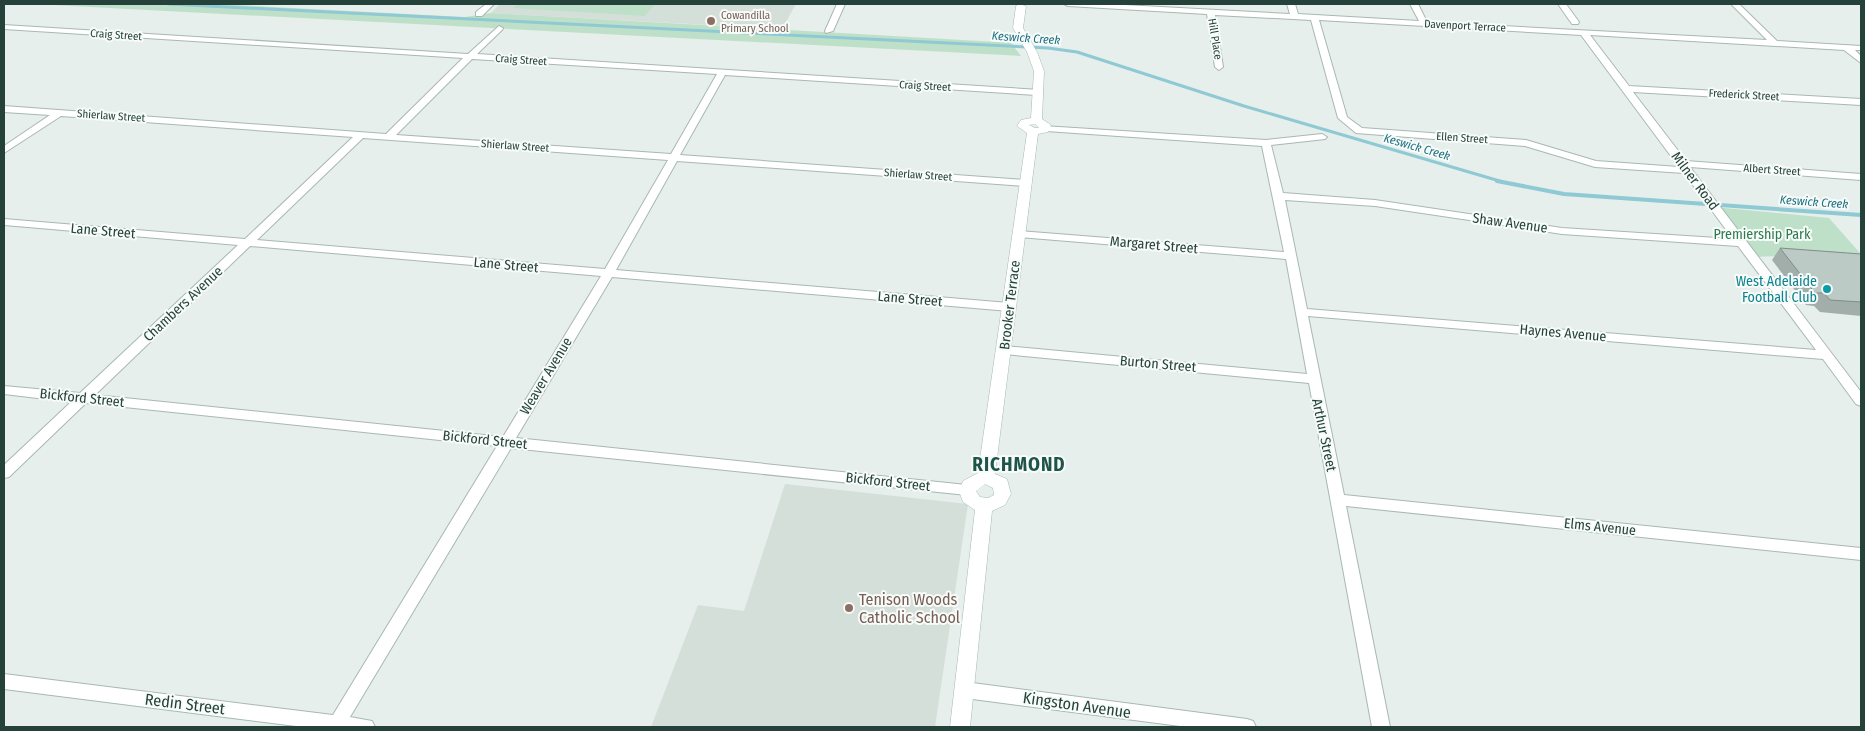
<svg xmlns="http://www.w3.org/2000/svg" width="1865" height="731" viewBox="0 0 1865 731" font-family="'Fira Sans Condensed',sans-serif">
<style>
.built{fill:#d4dfda}
.green{fill:#bfe0c8}
.lines{fill:none;stroke-linecap:round;stroke-linejoin:round}
.stream-far1{stroke:#8ec9d4;stroke-width:3}
.stream{stroke:#8ec9d4;stroke-width:4}
.street-casing{stroke:#a8b8b2;stroke-width:2}
.secondary-casing{stroke:#a4bbb3;stroke-width:1}
.street{fill:#fff;fill-rule:evenodd}
.secondary{fill:#fff;fill-rule:evenodd}
.wall{fill:#a1aea9}
.building{fill:#bbcac4;stroke:#838d89}
.education-dot{fill:#8d6e63;stroke:#f7fbf9;stroke-width:2}
.culture-dot{fill:#0f9aa8;stroke:#f7fbf9;stroke-width:2}
.labels{text-anchor:middle;dominant-baseline:central;stroke-width:4;stroke-linejoin:round;paint-order:stroke}
.far-education-label{font-size:11px;fill:#785e54;stroke:#f7fbf9;text-anchor:start}
.far-street-label{font-size:11px;fill:#24423a;stroke:#f7fbf9}
.far-water-label{font-size:12px;font-style:italic;fill:#1c6f80;stroke:#f7fbf9}
.street-label{font-size:14px;fill:#24423a;stroke:#f7fbf9}
.park-label{font-size:14px;fill:#2d7a4b;stroke:#f7fbf9}
.culture-label{font-size:14px;fill:#0d838f;stroke:#f7fbf9;text-anchor:end}
.near-education-label{font-size:16px;fill:#785e54;stroke:#f7fbf9;text-anchor:start}
.near-street-label{font-size:16px;fill:#24423a;stroke:#f7fbf9}
.district-label{font-size:19px;font-weight:bold;letter-spacing:1px;fill:#1f5548;stroke:#f7fbf9}
</style>
<rect width="100%" height="100%" fill="#e6efeb"/>
<!-- built -->
<g class="built">
<path d="M 500,4 L 796,4 L 782,29 L 491,13 Z"/>
<path d="M 785,484 L 968,504 L 935,727 L 651,727 L 698,605 L 744,611 Z"/>
</g>
<!-- green -->
<g class="green">
<path d="M 34,4 L 216,4 L 465,17 L 491,13 L 998,42 L 1008,39 L 1021,56 Z"/>
<path d="M 517,4 L 655,4 L 645,16 L 513,8 Z"/>
<path d="M 1714,207 L 1829,218 L 1860,253 L 1752,257 Z"/>
</g>
<g class="lines">
<!-- stream-far1 -->
<path class="stream-far1" d="M 168,4 L 1048,48 L 1077,52 L 1244,106 L 1503,182"/>
<!-- stream -->
<path class="stream" d="M 1497,181 L 1564,194 L 1861,215"/>
<!-- street casing -->
<g class="street-casing">
<g id="street">
<path d="M 486,4 L 494,4 L 482,16 L 476,16 L 476,12 Z"/>
<path d="M 837,4 L 845,4 L 833,31 L 826,33 L 825,31 Z"/>
<path d="M 1064,4 L 1106,4 L 1290,14 L 1287,4 L 1295,4 L 1298,14 L 1419,21 L 1410,4 L 1418,4 L 1427,22 L 1767,40 L 1731,4 L 1739,4 L 1777,41 L 1861,46 L 1861,50 L 1855,50 L 1861,56 L 1861,63 L 1844,50 L 1590,35 L 1629,86 L 1861,99 L 1861,105 L 1633,92 L 1686,161 L 1861,174 L 1861,180 L 1690,167 L 1861,392 L 1861,406 L 1856,404 L 1823,359 L 1308,316 L 1344,495 L 1861,548 L 1861,560 L 1346,506 L 1390,727 L 1372,727 L 1309,383 L 1004,354 L 998,350 L 1004,346 L 1307,374 L 1286,259 L 1019,237 L 1014,234 L 1019,231 L 1284,252 L 1262,146 L 1046,131 L 1041,128 L 1043,126 L 1266,140 L 1322,134 L 1327,137 L 1325,139 L 1271,145 L 1283,193 L 1375,200 L 1562,228 L 1733,239 L 1684,173 L 1595,167 L 1525,146 L 1356,133 L 1338,118 L 1311,20 L 1215,15 L 1223,67 L 1219,70 L 1215,67 L 1207,14 L 1068,6 ZM 1319,20 L 1581,35 L 1679,167 L 1596,161 L 1526,140 L 1362,128 L 1347,117 ZM 1285,200 L 1375,206 L 1562,234 L 1738,246 L 1816,350 L 1307,309 Z"/>
<path d="M 1558,4 L 1566,4 L 1579,22 L 1578,24 L 1572,24 Z"/>
<path d="M 4,25 L 468,54 L 499,26 L 503,28 L 502,30 L 477,54 L 1040,90 L 1041,92 L 1037,95 L 725,75 L 680,155 L 1025,180 L 1030,183 L 1025,186 L 677,161 L 616,270 L 1009,303 L 1015,307 L 1009,311 L 612,277 L 516,438 L 967,485 L 972,486 L 974,490 L 972,494 L 967,495 L 511,448 L 350,717 L 372,721 L 375,727 L 304,727 L 4,689 L 4,674 L 333,715 L 497,446 L 86,403 L 9,477 L 4,478 L 4,465 L 71,402 L 4,394 L 4,386 L 80,393 L 238,245 L 4,225 L 4,219 L 245,239 L 353,137 L 61,116 L 4,153 L 4,146 L 50,115 L 4,112 L 4,106 L 386,134 L 463,58 L 4,29 ZM 472,59 L 717,74 L 671,154 L 396,135 ZM 363,138 L 668,160 L 605,269 L 257,240 ZM 250,246 L 601,276 L 503,437 L 95,395 Z"/>
<path d="M 965,682 L 1247,719 L 1253,721 L 1256,727 L 1188,727 L 965,698 L 959,695 L 957,690 L 959,685 Z"/>
</g>
</g>
<!-- secondary casing -->
<g class="secondary-casing">
<path id="secondary" d="M 1019,4 L 1026,6 L 1023,28 L 1037,52 L 1044,71 L 1042,119 L 1051,125 L 1048,132 L 1038,134 L 995,474 L 1007,479 L 1011,494 L 1005,505 L 992,511 L 970,727 L 950,727 L 975,510 L 963,502 L 959,491 L 963,481 L 978,473 L 1027,133 L 1017,126 L 1021,120 L 1031,118 L 1034,71 L 1027,52 L 1013,28 L 1016,6 ZM 1035,124 L 1039,128 L 1035,128 L 1029,125 ZM 985,484 L 993,488 L 994,495 L 988,498 L 980,497 L 976,491 Z"/>
</g>
<!-- street -->
<use href="#street" class="street"/>
<!-- secondary -->
<use href="#secondary" class="secondary"/>
</g>
<!-- wall -->
<path class="wall" d="M 1780,248 L 1861,254 L 1861,316 L 1820,312 L 1814,306 L 1806,305 L 1772,260 Z"/>
<!-- building -->
<path class="building" d="M 1780,248 L 1861,254 L 1861,302 L 1830,300 L 1824,293 L 1815,293 Z"/>
<!-- markers -->
<g class="education-dot">
<circle cx="711" cy="21" r="5"/>
<circle cx="849" cy="608" r="5"/>
</g>
<circle class="culture-dot" cx="1827" cy="289" r="5"/>
<g class="labels">
<!-- far-education labels -->
<g class="far-education-label">
<text x="721" y="15">Cowandilla<tspan x="721" dy="13">Primary School</tspan></text>
</g>
<!-- far-street labels -->
<g class="far-street-label">
<text transform="translate(1465 26) rotate(3)">Davenport Terrace</text>
<text transform="translate(116 35) rotate(4)">Craig Street</text>
<text transform="translate(1215 39) rotate(81)">Hill Place</text>
<text transform="translate(521 60) rotate(4)">Craig Street</text>
<text transform="translate(925 86) rotate(3)">Craig Street</text>
<text transform="translate(1744 95) rotate(3)">Frederick Street</text>
<text transform="translate(111 116) rotate(4)">Shierlaw Street</text>
<text transform="translate(1462 138) rotate(4)">Ellen Street</text>
<text transform="translate(515 146) rotate(4)">Shierlaw Street</text>
<text transform="translate(1772 170) rotate(4)">Albert Street</text>
<text transform="translate(918 175) rotate(4)">Shierlaw Street</text>
</g>
<!-- far-water labels -->
<g class="far-water-label">
<text transform="translate(1026 38) rotate(4)">Keswick Creek</text>
<text transform="translate(1417 147) rotate(16)">Keswick Creek</text>
<text transform="translate(1814 202) rotate(4)">Keswick Creek</text>
</g>
<!-- street labels -->
<g class="street-label">
<text transform="translate(1695 181) rotate(53)">Milner Road</text>
<text transform="translate(1510 223) rotate(8)">Shaw Avenue</text>
<text transform="translate(103 231) rotate(5)">Lane Street</text>
<text transform="translate(1154 245) rotate(5)">Margaret Street</text>
<text transform="translate(506 265) rotate(5)">Lane Street</text>
<text transform="translate(910 299) rotate(5)">Lane Street</text>
<text transform="translate(183 304) rotate(-43)">Chambers Avenue</text>
<text transform="translate(1010 305) rotate(-83)">Brooker Terrace</text>
<text transform="translate(1563 333) rotate(5)">Haynes Avenue</text>
<text transform="translate(1158 364) rotate(5)">Burton Street</text>
<text transform="translate(546 376) rotate(-59)">Weaver Avenue</text>
<text transform="translate(82 398) rotate(6)">Bickford Street</text>
<text transform="translate(1324 435) rotate(78)">Arthur Street</text>
<text transform="translate(485 440) rotate(6)">Bickford Street</text>
<text transform="translate(888 482) rotate(6)">Bickford Street</text>
<text transform="translate(1600 527) rotate(6)">Elms Avenue</text>
</g>
<!-- park labels -->
<g class="park-label">
<text x="1762" y="234">Premiership Park</text>
</g>
<!-- culture labels -->
<g class="culture-label">
<text x="1817" y="281">West Adelaide<tspan x="1817" dy="16">Football Club</tspan></text>
</g>
<!-- near-education labels -->
<g class="near-education-label">
<text x="859" y="599">Tenison Woods<tspan x="859" dy="18">Catholic School</tspan></text>
</g>
<!-- near-street labels -->
<g class="near-street-label">
<text transform="translate(185 704) rotate(7)">Redin Street</text>
<text transform="translate(1077 705) rotate(8)">Kingston Avenue</text>
</g>
<!-- district labels -->
<g class="district-label">
<text x="1019" y="464">RICHMOND</text>
</g>
</g>
<!-- border -->
<rect width="1865" height="731" fill="none" stroke="#24423a" stroke-width="10"/>
</svg>
